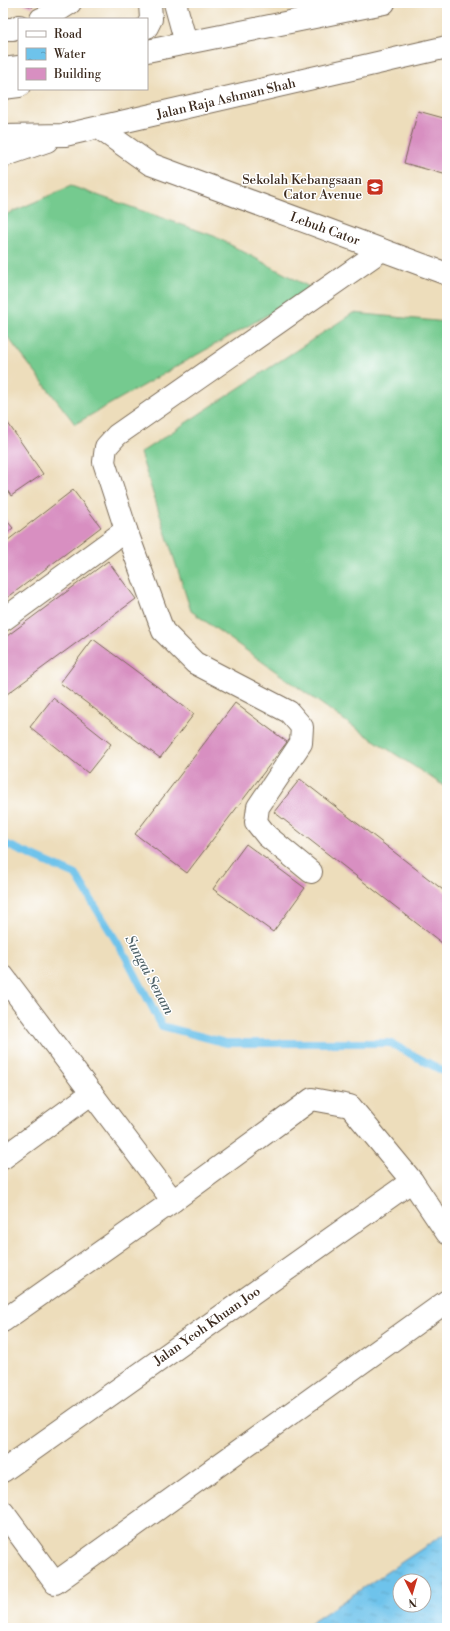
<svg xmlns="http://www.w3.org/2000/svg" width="450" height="1631" viewBox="0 0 450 1631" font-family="'Libre Bodoni',serif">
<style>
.garden{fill:#74ca8f;stroke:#587a56}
.water{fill:url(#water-ripples);stroke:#547684;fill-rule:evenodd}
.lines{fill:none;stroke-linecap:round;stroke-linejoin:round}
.stream{stroke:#6ec3eb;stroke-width:8}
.building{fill:#d88fc1}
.minor-casing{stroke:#796955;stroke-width:24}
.major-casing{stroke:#796955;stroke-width:24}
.minor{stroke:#fff;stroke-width:22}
.major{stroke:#fff;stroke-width:22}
.labels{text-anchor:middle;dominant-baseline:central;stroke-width:3;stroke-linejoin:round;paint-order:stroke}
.street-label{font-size:13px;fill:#3b2a1e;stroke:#fff}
.poi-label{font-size:13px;fill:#3b2a1e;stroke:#fff;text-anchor:end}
.water-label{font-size:14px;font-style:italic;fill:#4d6066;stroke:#fff}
</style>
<defs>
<pattern id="water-ripples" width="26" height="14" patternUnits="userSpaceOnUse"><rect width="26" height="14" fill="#6ec3eb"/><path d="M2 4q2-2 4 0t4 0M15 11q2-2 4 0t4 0" fill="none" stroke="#5c9fbe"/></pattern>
</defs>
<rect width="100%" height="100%" fill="#fff"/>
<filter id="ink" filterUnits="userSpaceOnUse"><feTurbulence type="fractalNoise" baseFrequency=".025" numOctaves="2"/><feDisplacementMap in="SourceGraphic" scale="8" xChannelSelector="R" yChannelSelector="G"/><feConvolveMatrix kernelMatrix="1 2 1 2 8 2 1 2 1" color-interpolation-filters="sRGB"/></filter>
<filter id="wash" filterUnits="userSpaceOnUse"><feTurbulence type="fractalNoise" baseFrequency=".012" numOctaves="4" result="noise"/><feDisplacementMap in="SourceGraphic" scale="16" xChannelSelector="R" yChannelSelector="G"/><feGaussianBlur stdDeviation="0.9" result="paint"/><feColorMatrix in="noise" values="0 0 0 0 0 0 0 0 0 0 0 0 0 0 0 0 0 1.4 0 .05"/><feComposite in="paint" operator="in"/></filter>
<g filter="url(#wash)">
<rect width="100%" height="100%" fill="#edddbb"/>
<!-- garden -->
<g class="garden">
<path d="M 71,186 L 214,236 L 313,289 L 75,424 L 3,331 L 3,216 Z"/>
<path d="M 353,313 L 447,322 L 447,788 L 351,725 L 191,611 L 140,453 Z"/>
</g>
<!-- water -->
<path class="water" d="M 447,1532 L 447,1626 L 443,1628 L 303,1628 ZM 400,1581 L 424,1581 L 424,1605 L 400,1605 Z"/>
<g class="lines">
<!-- stream -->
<path class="stream" d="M 3,843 L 76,875 L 126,957 L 162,1026 L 226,1043 L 390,1043 L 447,1073"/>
</g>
<g id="blocks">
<!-- building -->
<g class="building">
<path d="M 21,3 L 34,3 L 33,7 Z"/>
<path d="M 418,111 L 447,119 L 447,175 L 404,163 Z"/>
<path d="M 3,416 L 43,474 L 11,496 L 3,484 Z"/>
<path d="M 73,490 L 101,527 L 3,601 L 3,544 Z"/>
<path d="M 3,516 L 13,528 L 3,536 Z"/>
<path d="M 108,561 L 136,599 L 3,697 L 3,639 Z"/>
<path d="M 93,639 L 194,714 L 160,758 L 60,683 Z"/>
<path d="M 53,698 L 111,744 L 88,773 L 30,727 Z"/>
<path d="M 235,703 L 287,742 L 187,873 L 135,834 Z"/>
<path d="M 300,779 L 447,893 L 447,947 L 274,812 Z"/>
<path d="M 246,844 L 305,888 L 273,932 L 213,889 Z"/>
</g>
</g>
</g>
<g filter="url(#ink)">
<use href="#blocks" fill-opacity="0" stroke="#796955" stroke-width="1"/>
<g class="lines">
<!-- minor casing -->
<g class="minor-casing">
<g id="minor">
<path d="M 175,3 L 186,43"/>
<path d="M 41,19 L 50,16 L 70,3"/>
<path d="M 147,27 L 151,19 L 150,3"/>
<path d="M 3,29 L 13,29 L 19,26"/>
<path d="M 99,128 L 150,164 L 447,274"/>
<path d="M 3,620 L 126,530"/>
<path d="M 311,872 L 267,836 L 256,822 L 258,807 L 301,743 L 302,727 L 289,712 L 195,663 L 163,631 L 126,530 L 104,462 L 106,447 L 117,435 L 382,250"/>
<path d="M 3,976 L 173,1201"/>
<path d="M 3,1158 L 92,1093"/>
<path d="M 3,1321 L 173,1201 L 312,1099 L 350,1106 L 412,1181 L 447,1233"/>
<path d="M 3,1471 L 412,1181"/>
<path d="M 3,1512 L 55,1583 L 447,1301"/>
</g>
</g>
<!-- major casing -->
<g class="major-casing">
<g id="major">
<path d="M 147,51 L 384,3"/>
<path d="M 3,69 L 19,67"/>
<path d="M 3,88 L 19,86"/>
<path d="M 3,136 L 65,135 L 447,47"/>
<path d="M 3,156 L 47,141"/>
</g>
</g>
<!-- minor -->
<use href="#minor" class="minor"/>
<!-- major -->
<use href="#major" class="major"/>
</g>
</g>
<!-- icons -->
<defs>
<g id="school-square" transform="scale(0.9)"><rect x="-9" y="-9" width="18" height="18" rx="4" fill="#c8321e" stroke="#fff"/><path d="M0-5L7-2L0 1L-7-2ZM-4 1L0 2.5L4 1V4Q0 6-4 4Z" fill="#fff"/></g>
</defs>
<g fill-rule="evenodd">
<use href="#school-square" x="375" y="187"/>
</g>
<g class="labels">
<!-- street labels -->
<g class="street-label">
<text transform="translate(226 99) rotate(-13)">Jalan Raja Ashman Shah</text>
<text transform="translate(325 229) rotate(20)">Lebuh Cator</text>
<text transform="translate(207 1326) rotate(-35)">Jalan Yeoh Khuan Joo</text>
</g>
<!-- poi labels -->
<g class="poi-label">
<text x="362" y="180">Sekolah Kebangsaan<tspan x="362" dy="15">Cator Avenue</tspan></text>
</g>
<!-- water labels -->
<g class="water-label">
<text transform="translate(149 975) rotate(62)">Sungai Senam</text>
</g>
</g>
<!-- margin -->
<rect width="450" height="1631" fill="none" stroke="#fff" stroke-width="16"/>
<!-- legend -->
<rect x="18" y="18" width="130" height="72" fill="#ffffff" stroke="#b1aaa5"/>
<rect x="26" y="31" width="20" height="6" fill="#ffffff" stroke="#b1aaa5"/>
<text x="54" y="38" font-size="12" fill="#3b2a1e">Road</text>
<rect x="26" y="48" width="20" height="12" fill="url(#water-ripples)" stroke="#b1aaa5"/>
<text x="54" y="58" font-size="12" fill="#3b2a1e">Water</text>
<rect x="26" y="68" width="20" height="12" fill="#d88fc1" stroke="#b1aaa5"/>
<text x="54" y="78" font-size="12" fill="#3b2a1e">Building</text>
<!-- north arrow -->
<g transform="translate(412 1593) rotate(175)"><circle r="19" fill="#ffffff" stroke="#b1aaa5"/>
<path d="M0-3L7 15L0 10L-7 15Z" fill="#c8321e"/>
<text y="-6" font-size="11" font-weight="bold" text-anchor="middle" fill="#3b2a1e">N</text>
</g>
</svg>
